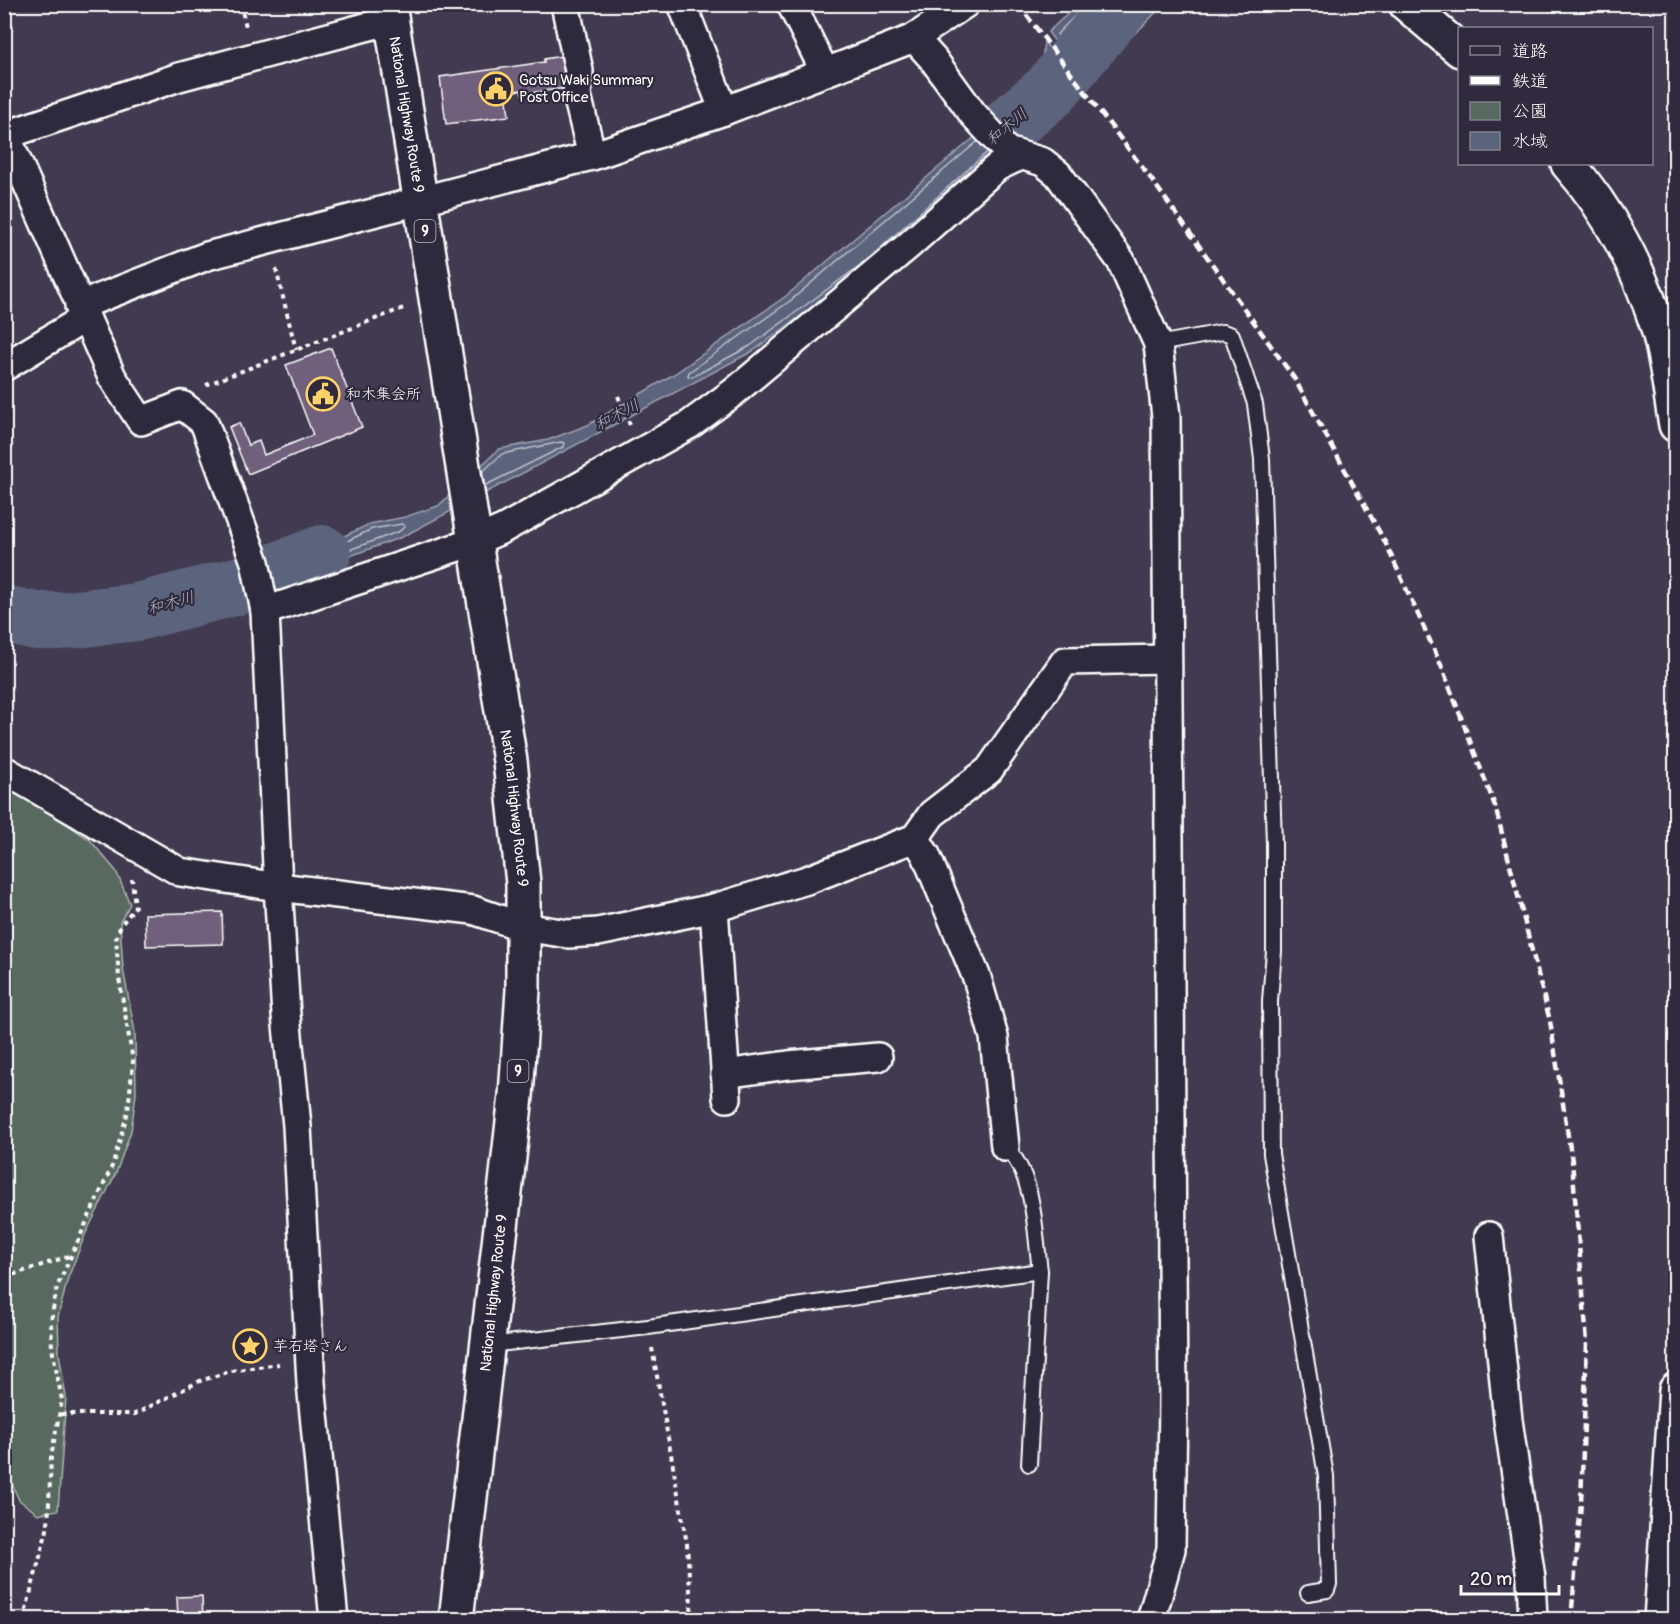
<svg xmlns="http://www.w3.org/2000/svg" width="1680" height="1624" viewBox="0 0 1680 1624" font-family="Pangolin,'Klee One',sans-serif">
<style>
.green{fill:#586960;stroke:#acb4b0;stroke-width:1.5}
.water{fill:#5b647d;stroke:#9da2b1;stroke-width:1.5}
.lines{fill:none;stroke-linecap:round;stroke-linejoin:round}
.shore{stroke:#bdc1cb;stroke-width:1.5}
.river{stroke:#5b647d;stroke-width:58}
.building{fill:#70607b;stroke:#fff;stroke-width:1.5}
.lane-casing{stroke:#fff;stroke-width:18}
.street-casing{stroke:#fff;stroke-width:32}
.secondary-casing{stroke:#fff;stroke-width:38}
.highway-casing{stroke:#fff;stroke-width:38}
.path{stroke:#fff;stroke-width:4;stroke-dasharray:4.5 4.5;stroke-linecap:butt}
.lane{stroke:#2f2a3d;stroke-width:14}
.street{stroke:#2f2a3d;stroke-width:27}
.secondary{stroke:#2f2a3d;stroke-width:33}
.highway{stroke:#2f2a3d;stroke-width:33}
.rail{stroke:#fff;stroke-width:4.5;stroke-dasharray:9 4.5;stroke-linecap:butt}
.labels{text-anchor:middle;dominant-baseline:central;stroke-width:4.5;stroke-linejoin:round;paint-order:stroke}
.shield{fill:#2f2a3d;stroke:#c1bfc5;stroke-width:1.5}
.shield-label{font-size:14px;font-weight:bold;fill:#fff}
.poi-label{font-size:15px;fill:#fff;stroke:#2f2a3d;text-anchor:start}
.street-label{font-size:15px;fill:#fff;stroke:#2f2a3d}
.water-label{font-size:16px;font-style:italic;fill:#adb2be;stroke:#2f2a3d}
</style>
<rect width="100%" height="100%" fill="#423a50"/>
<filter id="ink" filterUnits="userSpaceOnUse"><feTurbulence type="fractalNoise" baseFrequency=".0167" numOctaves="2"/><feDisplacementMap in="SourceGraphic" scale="12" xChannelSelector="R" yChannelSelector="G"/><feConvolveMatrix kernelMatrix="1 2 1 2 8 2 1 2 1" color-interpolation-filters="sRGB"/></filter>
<g filter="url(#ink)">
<!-- green -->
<path class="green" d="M 4,782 L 90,840 L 116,871 L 130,904 L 120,922 L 123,969 L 135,1032 L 136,1094 L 131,1131 L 116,1173 L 85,1235 L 68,1278 L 58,1317 L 59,1353 L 66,1397 L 58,1510 L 38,1514 L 19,1500 L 4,1466 Z"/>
<!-- water -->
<g class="water">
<path d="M 1078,4 L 1162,4 L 1163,5 L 1142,27 L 1083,80 L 1048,32 Z"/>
<path d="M 1044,41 L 1077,87 L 1019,139 L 990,157 L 871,265 L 753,351 L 402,537 L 320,567 L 264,593 L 258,573 L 272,564 L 305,554 L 370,524 L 405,517 L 438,506 L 499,449 L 548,440 L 588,425 L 674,374 L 786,296 L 1040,82 Z"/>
</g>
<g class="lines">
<!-- shore -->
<g class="shore">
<path d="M 1081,4 L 1080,11 L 1057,34 L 1085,69 L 1138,23 L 1154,4"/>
<path d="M 1089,4 L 1086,15 L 1067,34 L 1086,58 L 1144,4"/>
<path d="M 1098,4 L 1094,19 L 1079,35 L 1087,45 L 1132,4"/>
<path d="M 1001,122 L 1045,86 L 1048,65 L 1053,64 L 1068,87 L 1013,135"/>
<path d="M 978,141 L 790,301 L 689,372 L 688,376 L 692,377 L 750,346 L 867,260 L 987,152"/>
<path d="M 482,472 L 502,454 L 561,442 L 564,443 L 563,447 L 484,486"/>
<path d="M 272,571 L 308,560 L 372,529 L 402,524 L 405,526 L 400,531 L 317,562 L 275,583"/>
</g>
<!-- river -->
<g class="river">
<path d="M 1008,126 L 1049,92 L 1122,4"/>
<path d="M 4,614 L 36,621 L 59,621 L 137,612 L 238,586 L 322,554"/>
</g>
</g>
<!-- building -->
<g class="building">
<path d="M 562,56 L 566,88 L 522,94 L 521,90 L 506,92 L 509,116 L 446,124 L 440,77 L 544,62 L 544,59 Z"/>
<path d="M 331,348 L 362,427 L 248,474 L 229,427 L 239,423 L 248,445 L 259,441 L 264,455 L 313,435 L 286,365 Z"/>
<path d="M 222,912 L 223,944 L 146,946 L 145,914 Z"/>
<path d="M 202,1596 L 203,1620 L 178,1620 L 177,1597 Z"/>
</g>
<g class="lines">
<!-- lane casing -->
<g class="lane-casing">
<g id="lane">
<path d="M 1158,344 L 1223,332 L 1232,335 L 1255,404 L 1262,459 L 1274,844 L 1274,951 L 1270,1001 L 1271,1154 L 1326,1476 L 1329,1584 L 1327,1590 L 1308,1593"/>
<path d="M 1005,1147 C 1035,1174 1035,1233 1040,1271"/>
<path d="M 489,1345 L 648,1327 L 1040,1271 L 1029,1464"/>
</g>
</g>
<!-- street casing -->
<g class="street-casing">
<g id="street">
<path d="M 565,4 L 579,71 L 577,95 L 592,156"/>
<path d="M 682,4 L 724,111"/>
<path d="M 791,4 L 825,72"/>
<path d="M 914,38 L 933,59 L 973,114 L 1007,151 L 1043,162 L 1058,174 L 1121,261 L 1158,344 L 1166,417 L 1173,1401 L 1171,1549 L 1151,1620"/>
<path d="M 4,131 L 112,377 L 141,421 L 182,405 L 204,422 L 255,562 L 265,611 L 278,887 L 286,1015 L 297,1126 L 311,1383 L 334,1620"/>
<path d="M 6,135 L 179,77 L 392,20"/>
<path d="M 79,306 L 207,256 L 592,156 L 724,111 L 914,38 L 965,4"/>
<path d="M 4,367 L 85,318"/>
<path d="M 265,611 L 473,542 L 503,529 L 689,425 L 734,392 L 909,245 L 997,167 L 1020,156"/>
<path d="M 4,770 L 180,872 L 278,887 L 473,910 L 523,927 L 568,934 L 598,932 L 714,908 L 807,880 L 915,838 L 932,814 L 989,770 L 1065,661 L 1167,659"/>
<path d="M 915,838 L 926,855 L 977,978 L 994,1037 L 1005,1147"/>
<path d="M 714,908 L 727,1098"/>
<path d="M 725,1074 L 788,1065 L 878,1057"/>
<path d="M 1489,1236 L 1508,1420 L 1531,1578 L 1533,1620"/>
</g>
</g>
<!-- secondary casing -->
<g class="secondary-casing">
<g id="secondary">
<path d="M 1406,4 L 1460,50"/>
<path d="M 1568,164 C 1608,209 1639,268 1657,325 C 1667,356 1670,393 1676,425"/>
<path d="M 1661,1620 L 1676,1390"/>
</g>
</g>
<!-- highway casing -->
<g class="highway-casing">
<g id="highway">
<path id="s1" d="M 389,4 L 510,761 L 523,883 L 523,990 L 516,1096 L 456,1620"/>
</g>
</g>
<!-- path -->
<g class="path">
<path d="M 240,4 L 247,30"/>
<path d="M 276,269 L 296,350"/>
<path d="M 206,385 L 406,307"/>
<path d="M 618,396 L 630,425"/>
<path d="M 4,1274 L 15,1274 L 69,1256"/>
<path d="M 652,1348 L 687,1544 L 692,1620"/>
<path d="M 61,1414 L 135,1414 L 200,1381 L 231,1371 L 279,1364"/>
<path d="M 27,1620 L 26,1610 L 48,1526 L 51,1457 L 62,1400 L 52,1348 L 51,1321 L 57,1287 L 113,1164 L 128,1111 L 133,1061 L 119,978 L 116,938 L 121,925 L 135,907 L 132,879"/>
</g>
<!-- lane -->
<use href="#lane" class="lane"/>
<!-- street -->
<use href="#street" class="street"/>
<!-- secondary -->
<use href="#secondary" class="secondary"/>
<!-- highway -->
<use href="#highway" class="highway"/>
<!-- rail -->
<path class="rail" d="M 1018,4 L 1149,176 L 1294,378 L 1385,542 L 1441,665 L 1495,806 L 1550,1021 L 1572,1161 L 1587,1342 L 1581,1503 L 1571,1620"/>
</g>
</g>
<!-- icons -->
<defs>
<g id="civic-ring" transform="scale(1.725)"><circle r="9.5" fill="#2f2a3d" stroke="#ffd166" stroke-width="1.5"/><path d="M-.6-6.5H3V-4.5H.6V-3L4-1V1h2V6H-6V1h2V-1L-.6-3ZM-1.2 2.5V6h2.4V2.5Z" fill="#ffd166"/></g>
<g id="sight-ring" transform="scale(1.725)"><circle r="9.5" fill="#2f2a3d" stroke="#ffd166" stroke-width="1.5"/><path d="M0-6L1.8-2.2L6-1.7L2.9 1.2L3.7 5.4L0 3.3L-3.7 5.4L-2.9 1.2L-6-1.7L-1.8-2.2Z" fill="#ffd166"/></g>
</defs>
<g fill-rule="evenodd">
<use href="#civic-ring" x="496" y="89"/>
<use href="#civic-ring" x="323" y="394"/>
<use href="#sight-ring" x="250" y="1346"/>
</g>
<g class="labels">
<!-- shield labels -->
<g class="shield">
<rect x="414.5" y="220" width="21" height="22" rx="4.5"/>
<rect x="507.5" y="1060" width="21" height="22" rx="4.5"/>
</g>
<g class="shield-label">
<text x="425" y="231">9</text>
<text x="518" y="1071">9</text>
</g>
<!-- poi labels -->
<g class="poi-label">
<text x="519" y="80">Gotsu Waki Summary<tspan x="519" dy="17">Post Office</tspan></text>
<text x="346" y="394">和木集会所</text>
<text x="273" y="1346">芋石塔さん</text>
</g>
<!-- street labels -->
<g class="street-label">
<text stroke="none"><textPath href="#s1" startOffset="112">National Highway Route 9</textPath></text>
<text stroke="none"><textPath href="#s1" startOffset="814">National Highway Route 9</textPath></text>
<text transform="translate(494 1293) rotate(-84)">National Highway Route 9</text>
</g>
<!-- water labels -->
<g class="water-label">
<text transform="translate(1007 127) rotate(-40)">和木川</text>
<text transform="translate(617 415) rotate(-28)">和木川</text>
<text transform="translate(171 603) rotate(-15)">和木川</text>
</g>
</g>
<!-- margin -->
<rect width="1680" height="1624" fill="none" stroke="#2f2a3d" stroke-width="24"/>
<rect x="12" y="12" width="1656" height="1600" fill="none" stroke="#fff" stroke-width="2" filter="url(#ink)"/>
<!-- legend -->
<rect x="1458" y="27" width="195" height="138" fill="#2f2a3d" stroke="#827f8b" stroke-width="1.5"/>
<rect x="1470" y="46" width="30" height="9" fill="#2f2a3d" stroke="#827f8b" stroke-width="1.5"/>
<text x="1512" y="57" font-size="18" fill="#ffffff">道路</text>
<rect x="1470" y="76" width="30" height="9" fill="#ffffff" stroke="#827f8b" stroke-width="1.5"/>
<text x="1512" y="87" font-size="18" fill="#ffffff">鉄道</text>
<rect x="1470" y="102" width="30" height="18" fill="#586960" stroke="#827f8b" stroke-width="1.5"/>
<text x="1512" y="117" font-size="18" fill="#ffffff">公園</text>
<rect x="1470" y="132" width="30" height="18" fill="#5b647d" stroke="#827f8b" stroke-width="1.5"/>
<text x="1512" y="147" font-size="18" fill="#ffffff">水域</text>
<!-- scale -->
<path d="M1461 1585v9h98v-9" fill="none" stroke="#ffffff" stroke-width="3"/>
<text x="1470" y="1585" font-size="18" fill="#ffffff" stroke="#2f2a3d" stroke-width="4.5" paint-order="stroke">20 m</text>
</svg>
